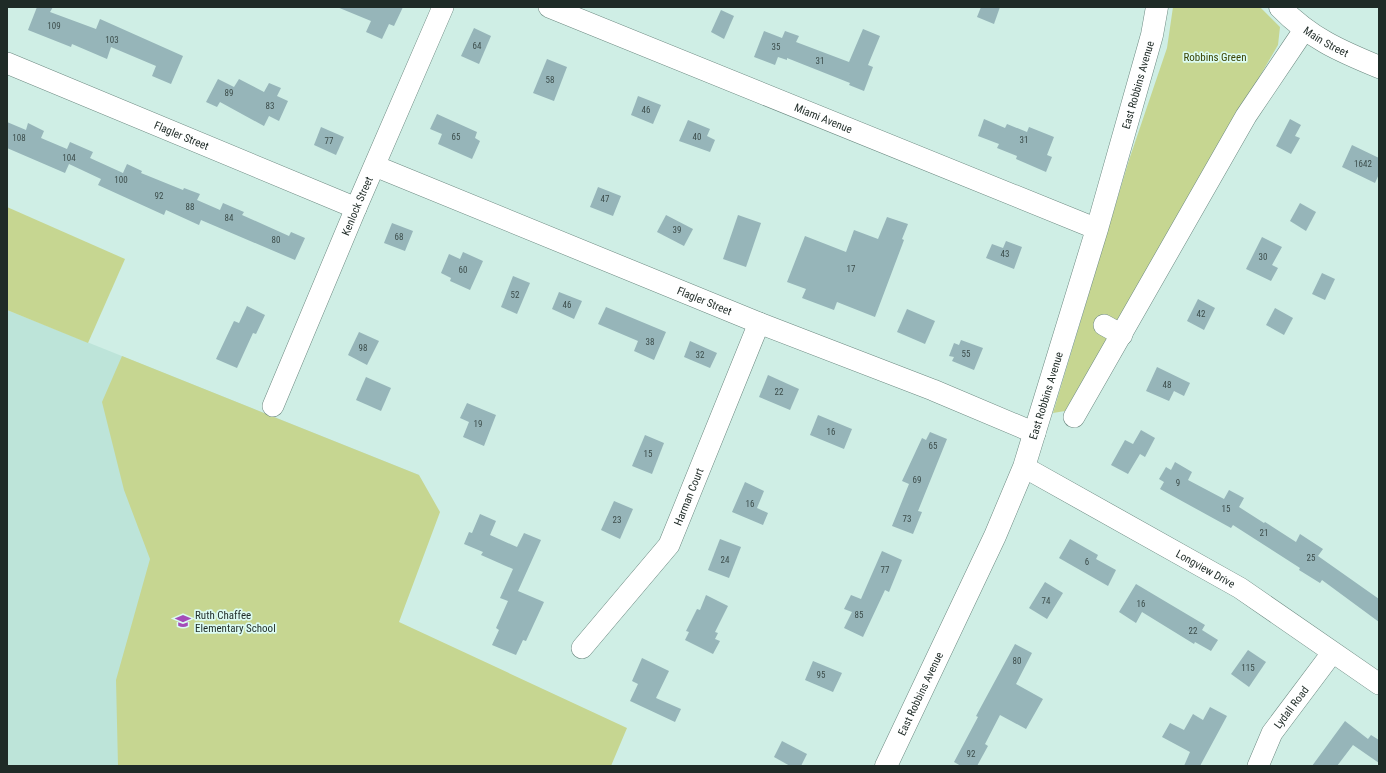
<svg xmlns="http://www.w3.org/2000/svg" width="1386" height="773" viewBox="0 0 1386 773" font-family="'Roboto Condensed',sans-serif">
<style>
.built{fill:#bde4d9}
.green{fill:#c6d691}
.building{fill:#96b5b9}
.lines{fill:none;stroke-linecap:round;stroke-linejoin:round}
.minor-casing{stroke:#6c8981;stroke-width:22}
.major-casing{stroke:#6c8981;stroke-width:23}
.minor{stroke:#fff;stroke-width:21}
.major{stroke:#fff;stroke-width:22}
.labels{text-anchor:middle;dominant-baseline:central;stroke-width:3.5;stroke-linejoin:round;paint-order:stroke}
.number-label{font-size:9px;fill:#3d4e4c}
.street-label{font-size:11px;fill:#1f2b27;stroke:#dcfbf2}
.park-label{font-size:11px;fill:#394303;stroke:#dcfbf2}
.poi-label{font-size:11px;fill:#1f2b27;stroke:#dcfbf2;text-anchor:start}
</style>
<rect width="100%" height="100%" fill="#cfeee5"/>
<!-- built -->
<path class="built" d="M 7,310 L 419,475 L 300,766 L 7,766 Z"/>
<!-- green -->
<g class="green">
<path d="M 1173,7 L 1260,7 L 1280,27 L 1278,45 L 1065,411 L 1053,413 L 1129,160 L 1167,48 Z"/>
<path d="M 7,207 L 125,259 L 88,343 L 7,310 Z"/>
<path d="M 122,356 L 419,475 L 440,512 L 399,622 L 627,728 L 611,766 L 118,766 L 116,680 L 150,559 L 124,490 L 102,402 Z"/>
</g>
<!-- building -->
<g class="building">
<path d="M 37,7 L 53,7 L 50,12 L 96,29 L 100,19 L 183,56 L 171,84 L 152,76 L 156,66 L 111,47 L 107,59 L 72,44 L 71,47 L 28,30 Z"/>
<path d="M 337,7 L 403,7 L 394,26 L 389,24 L 382,39 L 366,32 L 371,21 Z"/>
<path d="M 981,7 L 1000,7 L 994,24 L 977,17 Z"/>
<path d="M 721,10 L 734,16 L 724,39 L 711,32 Z"/>
<path d="M 474,28 L 491,36 L 479,64 L 461,56 Z"/>
<path d="M 863,29 L 880,36 L 868,65 L 873,67 L 864,91 L 849,85 L 850,83 L 787,58 L 787,60 L 778,57 L 775,65 L 754,57 L 764,31 L 782,38 L 785,31 L 799,36 L 796,42 L 849,62 Z"/>
<path d="M 547,59 L 567,67 L 554,101 L 533,93 Z"/>
<path d="M 218,79 L 234,87 L 239,79 L 264,92 L 269,83 L 281,88 L 277,96 L 288,101 L 279,121 L 269,116 L 264,126 L 220,102 L 217,107 L 206,102 Z"/>
<path d="M 638,96 L 661,105 L 653,124 L 631,115 Z"/>
<path d="M 437,114 L 477,132 L 475,138 L 480,141 L 472,159 L 438,144 L 442,134 L 430,129 Z"/>
<path d="M 984,119 L 1005,128 L 1007,124 L 1027,132 L 1029,127 L 1054,137 L 1047,155 L 1052,157 L 1046,172 L 1016,159 L 1017,156 L 997,148 L 999,144 L 978,136 Z"/>
<path d="M 1290,119 L 1301,125 L 1295,136 L 1300,138 L 1291,154 L 1276,146 Z"/>
<path d="M 688,120 L 710,129 L 707,136 L 715,140 L 710,152 L 679,141 Z"/>
<path d="M 7,122 L 26,130 L 28,123 L 44,131 L 41,138 L 67,149 L 70,142 L 93,152 L 90,158 L 123,173 L 127,164 L 142,171 L 141,173 L 183,190 L 184,188 L 200,194 L 197,200 L 220,210 L 223,203 L 244,212 L 242,215 L 289,236 L 291,232 L 305,238 L 295,260 L 201,220 L 199,225 L 166,210 L 164,215 L 98,185 L 101,179 L 69,164 L 65,173 L 7,148 Z"/>
<path d="M 321,127 L 344,137 L 336,155 L 314,145 Z"/>
<path d="M 1352,145 L 1379,158 L 1379,174 L 1375,183 L 1342,167 Z"/>
<path d="M 598,187 L 621,196 L 613,216 L 590,207 Z"/>
<path d="M 1300,203 L 1316,212 L 1306,231 L 1290,221 Z"/>
<path d="M 666,215 L 693,229 L 684,246 L 657,232 Z"/>
<path d="M 738,215 L 761,223 L 746,267 L 723,259 Z"/>
<path d="M 887,217 L 908,224 L 902,239 L 904,240 L 875,317 L 837,302 L 834,310 L 802,298 L 806,289 L 787,282 L 805,236 L 846,252 L 854,230 L 878,239 Z"/>
<path d="M 392,223 L 413,231 L 405,251 L 384,243 Z"/>
<path d="M 1262,237 L 1282,247 L 1272,265 L 1278,268 L 1271,281 L 1246,269 Z"/>
<path d="M 1006,241 L 1022,247 L 1014,269 L 986,258 L 992,244 L 1003,248 Z"/>
<path d="M 463,252 L 483,261 L 470,290 L 450,281 L 451,278 L 441,273 L 449,254 L 460,259 Z"/>
<path d="M 1322,273 L 1335,279 L 1325,300 L 1312,294 Z"/>
<path d="M 513,276 L 530,283 L 517,314 L 501,307 Z"/>
<path d="M 559,292 L 582,301 L 574,319 L 552,309 Z"/>
<path d="M 1198,299 L 1215,308 L 1204,330 L 1187,321 Z"/>
<path d="M 247,306 L 265,315 L 256,334 L 253,333 L 237,368 L 216,359 L 234,321 L 239,323 Z"/>
<path d="M 606,307 L 666,332 L 654,360 L 634,351 L 638,341 L 598,324 Z"/>
<path d="M 1275,308 L 1293,318 L 1284,335 L 1266,325 Z"/>
<path d="M 907,309 L 935,321 L 925,344 L 897,332 Z"/>
<path d="M 359,332 L 379,341 L 367,365 L 348,355 Z"/>
<path d="M 961,340 L 983,348 L 974,370 L 952,361 L 954,357 L 949,356 L 954,343 L 959,345 Z"/>
<path d="M 690,341 L 717,353 L 710,368 L 684,357 Z"/>
<path d="M 1157,367 L 1190,383 L 1184,396 L 1174,391 L 1169,401 L 1146,391 Z"/>
<path d="M 768,375 L 799,389 L 790,410 L 759,397 Z"/>
<path d="M 366,377 L 391,388 L 381,411 L 356,400 Z"/>
<path d="M 467,403 L 496,415 L 484,446 L 463,437 L 469,422 L 460,418 Z"/>
<path d="M 818,415 L 852,429 L 844,449 L 810,435 Z"/>
<path d="M 1141,430 L 1155,438 L 1145,457 L 1140,454 L 1128,474 L 1111,465 L 1125,440 L 1133,444 Z"/>
<path d="M 930,432 L 947,439 L 918,511 L 922,512 L 913,534 L 892,526 L 909,484 L 902,481 L 922,438 L 926,440 Z"/>
<path d="M 645,435 L 664,443 L 652,474 L 632,466 Z"/>
<path d="M 1175,462 L 1192,472 L 1188,480 L 1224,499 L 1229,490 L 1244,498 L 1239,507 L 1264,523 L 1265,522 L 1296,542 L 1300,534 L 1323,549 L 1318,556 L 1379,599 L 1379,622 L 1322,580 L 1320,583 L 1299,570 L 1300,568 L 1233,525 L 1231,528 L 1160,489 L 1164,482 L 1159,479 L 1166,467 L 1171,470 Z"/>
<path d="M 745,482 L 764,491 L 757,508 L 768,513 L 763,525 L 732,512 Z"/>
<path d="M 614,501 L 633,509 L 620,539 L 601,530 Z"/>
<path d="M 480,514 L 496,521 L 490,535 L 517,547 L 524,533 L 541,540 L 518,591 L 544,602 L 526,641 L 523,640 L 516,655 L 492,645 L 499,630 L 496,628 L 508,601 L 500,598 L 513,569 L 481,555 L 483,552 L 464,544 L 469,532 L 472,533 Z"/>
<path d="M 720,539 L 741,547 L 729,578 L 708,570 Z"/>
<path d="M 1070,539 L 1098,555 L 1096,559 L 1116,570 L 1108,586 L 1059,558 Z"/>
<path d="M 882,551 L 902,560 L 889,592 L 885,590 L 863,637 L 844,628 L 852,612 L 844,609 L 851,595 L 861,599 Z"/>
<path d="M 1045,582 L 1063,593 L 1047,619 L 1029,608 Z"/>
<path d="M 1136,584 L 1205,625 L 1202,630 L 1218,640 L 1211,651 L 1195,642 L 1194,644 L 1142,612 L 1136,623 L 1119,612 Z"/>
<path d="M 706,595 L 728,606 L 715,632 L 718,633 L 715,639 L 720,641 L 713,654 L 685,640 L 689,632 L 686,631 L 697,609 L 700,610 Z"/>
<path d="M 1015,644 L 1032,653 L 1016,684 L 1043,699 L 1026,729 L 1000,715 L 985,744 L 988,746 L 977,766 L 961,766 L 954,762 L 978,717 L 976,716 Z"/>
<path d="M 1248,650 L 1266,662 L 1249,687 L 1231,674 Z"/>
<path d="M 642,658 L 669,671 L 656,698 L 681,709 L 675,722 L 630,701 L 638,684 L 632,681 Z"/>
<path d="M 813,661 L 842,673 L 833,692 L 805,680 Z"/>
<path d="M 1210,707 L 1227,716 L 1200,766 L 1184,766 L 1190,752 L 1162,737 L 1170,723 L 1184,730 L 1193,714 L 1203,720 Z"/>
<path d="M 1345,721 L 1368,739 L 1371,735 L 1379,740 L 1379,763 L 1353,745 L 1337,766 L 1312,766 Z"/>
<path d="M 782,741 L 807,754 L 801,766 L 790,766 L 774,757 Z"/>
</g>
<g class="lines">
<!-- minor casing -->
<g class="minor-casing">
<g id="minor">
<path id="s1" d="M 549,7 L 1097,229"/>
<path id="s2" d="M 7,63 L 356,208"/>
<path id="s3" d="M 375,166 L 759,323 L 933,390 L 1035,433"/>
<path d="M 1104,325 L 1122,335"/>
<path id="s4" d="M 273,406 L 356,208 L 443,7"/>
<path d="M 1074,417 L 1246,116 L 1304,30"/>
<path id="s5" d="M 1024,467 L 1240,588 L 1379,684"/>
<path id="s6" d="M 582,648 L 669,545 L 759,323"/>
<path id="s7" d="M 1258,766 L 1272,733 L 1332,653"/>
</g>
</g>
<!-- major casing -->
<g class="major-casing">
<g id="major">
<path id="s8" d="M 1280,7 C 1310,38 1340,51 1379,67"/>
<path id="s9" d="M 886,766 L 995,536 L 1024,467 L 1097,229 L 1152,35 L 1157,7"/>
</g>
</g>
<!-- minor -->
<use href="#minor" class="minor"/>
<!-- major -->
<use href="#major" class="major"/>
</g>
<!-- icons -->
<defs>
<g id="school-bare" transform="scale(1.2)"><path d="M0-5L7-2L0 1L-7-2ZM-4 1L0 2.5L4 1V4Q0 6-4 4Z" fill="#a44cb9" stroke="#dcfbf2" stroke-width="2.5" paint-order="stroke"/></g>
</defs>
<g fill-rule="evenodd">
<use href="#school-bare" x="183" y="621"/>
</g>
<g class="labels">
<!-- number labels -->
<g class="number-label">
<text x="54" y="26">109</text>
<text x="112" y="40">103</text>
<text x="477" y="46">64</text>
<text x="776" y="47">35</text>
<text x="820" y="61">31</text>
<text x="550" y="80">58</text>
<text x="229" y="93">89</text>
<text x="270" y="106">83</text>
<text x="646" y="110">46</text>
<text x="456" y="137">65</text>
<text x="697" y="137">40</text>
<text x="19" y="138">108</text>
<text x="1024" y="140">31</text>
<text x="329" y="141">77</text>
<text x="69" y="158">104</text>
<text x="1363" y="164">1642</text>
<text x="121" y="180">100</text>
<text x="159" y="196">92</text>
<text x="605" y="199">47</text>
<text x="190" y="207">88</text>
<text x="229" y="218">84</text>
<text x="677" y="230">39</text>
<text x="399" y="237">68</text>
<text x="276" y="240">80</text>
<text x="1005" y="254">43</text>
<text x="1263" y="257">30</text>
<text x="851" y="269">17</text>
<text x="463" y="270">60</text>
<text x="515" y="295">52</text>
<text x="567" y="305">46</text>
<text x="1201" y="314">42</text>
<text x="650" y="342">38</text>
<text x="363" y="348">98</text>
<text x="966" y="354">55</text>
<text x="700" y="355">32</text>
<text x="1167" y="385">48</text>
<text x="779" y="392">22</text>
<text x="478" y="424">19</text>
<text x="831" y="432">16</text>
<text x="933" y="446">65</text>
<text x="648" y="454">15</text>
<text x="917" y="480">69</text>
<text x="1178" y="483">9</text>
<text x="750" y="504">16</text>
<text x="1226" y="509">15</text>
<text x="907" y="519">73</text>
<text x="617" y="520">23</text>
<text x="1264" y="533">21</text>
<text x="1311" y="558">25</text>
<text x="725" y="560">24</text>
<text x="1087" y="562">6</text>
<text x="885" y="570">77</text>
<text x="1046" y="601">74</text>
<text x="1141" y="604">16</text>
<text x="859" y="615">85</text>
<text x="1193" y="631">22</text>
<text x="1017" y="661">80</text>
<text x="1248" y="668">115</text>
<text x="821" y="675">95</text>
<text x="971" y="754">92</text>
</g>
<!-- street labels -->
<g class="street-label">
<text stroke="none"><textPath href="#s8" startOffset="58">Main Street</textPath></text>
<text stroke="none"><textPath href="#s9" startOffset="728">East Robbins Avenue</textPath></text>
<text stroke="none"><textPath href="#s1" startOffset="296">Miami Avenue</textPath></text>
<text stroke="none"><textPath href="#s2" startOffset="189">Flagler Street</textPath></text>
<text stroke="none"><textPath href="#s4" startOffset="217">Kenlock Street</textPath></text>
<text stroke="none"><textPath href="#s3" startOffset="356">Flagler Street</textPath></text>
<text stroke="none"><textPath href="#s9" startOffset="404">East Robbins Avenue</textPath></text>
<text stroke="none"><textPath href="#s6" startOffset="187">Harman Court</textPath></text>
<text stroke="none"><textPath href="#s5" startOffset="208">Longview Drive</textPath></text>
<text stroke="none"><textPath href="#s9" startOffset="80">East Robbins Avenue</textPath></text>
<text stroke="none"><textPath href="#s7" startOffset="68">Lydall Road</textPath></text>
</g>
<!-- park labels -->
<g class="park-label">
<text x="1215" y="57">Robbins Green</text>
</g>
<!-- poi labels -->
<g class="poi-label">
<text x="195" y="615">Ruth Chaffee<tspan x="195" dy="13">Elementary School</tspan></text>
</g>
</g>
<!-- border -->
<rect width="1386" height="773" fill="none" stroke="#1f2b27" stroke-width="16"/>
</svg>
